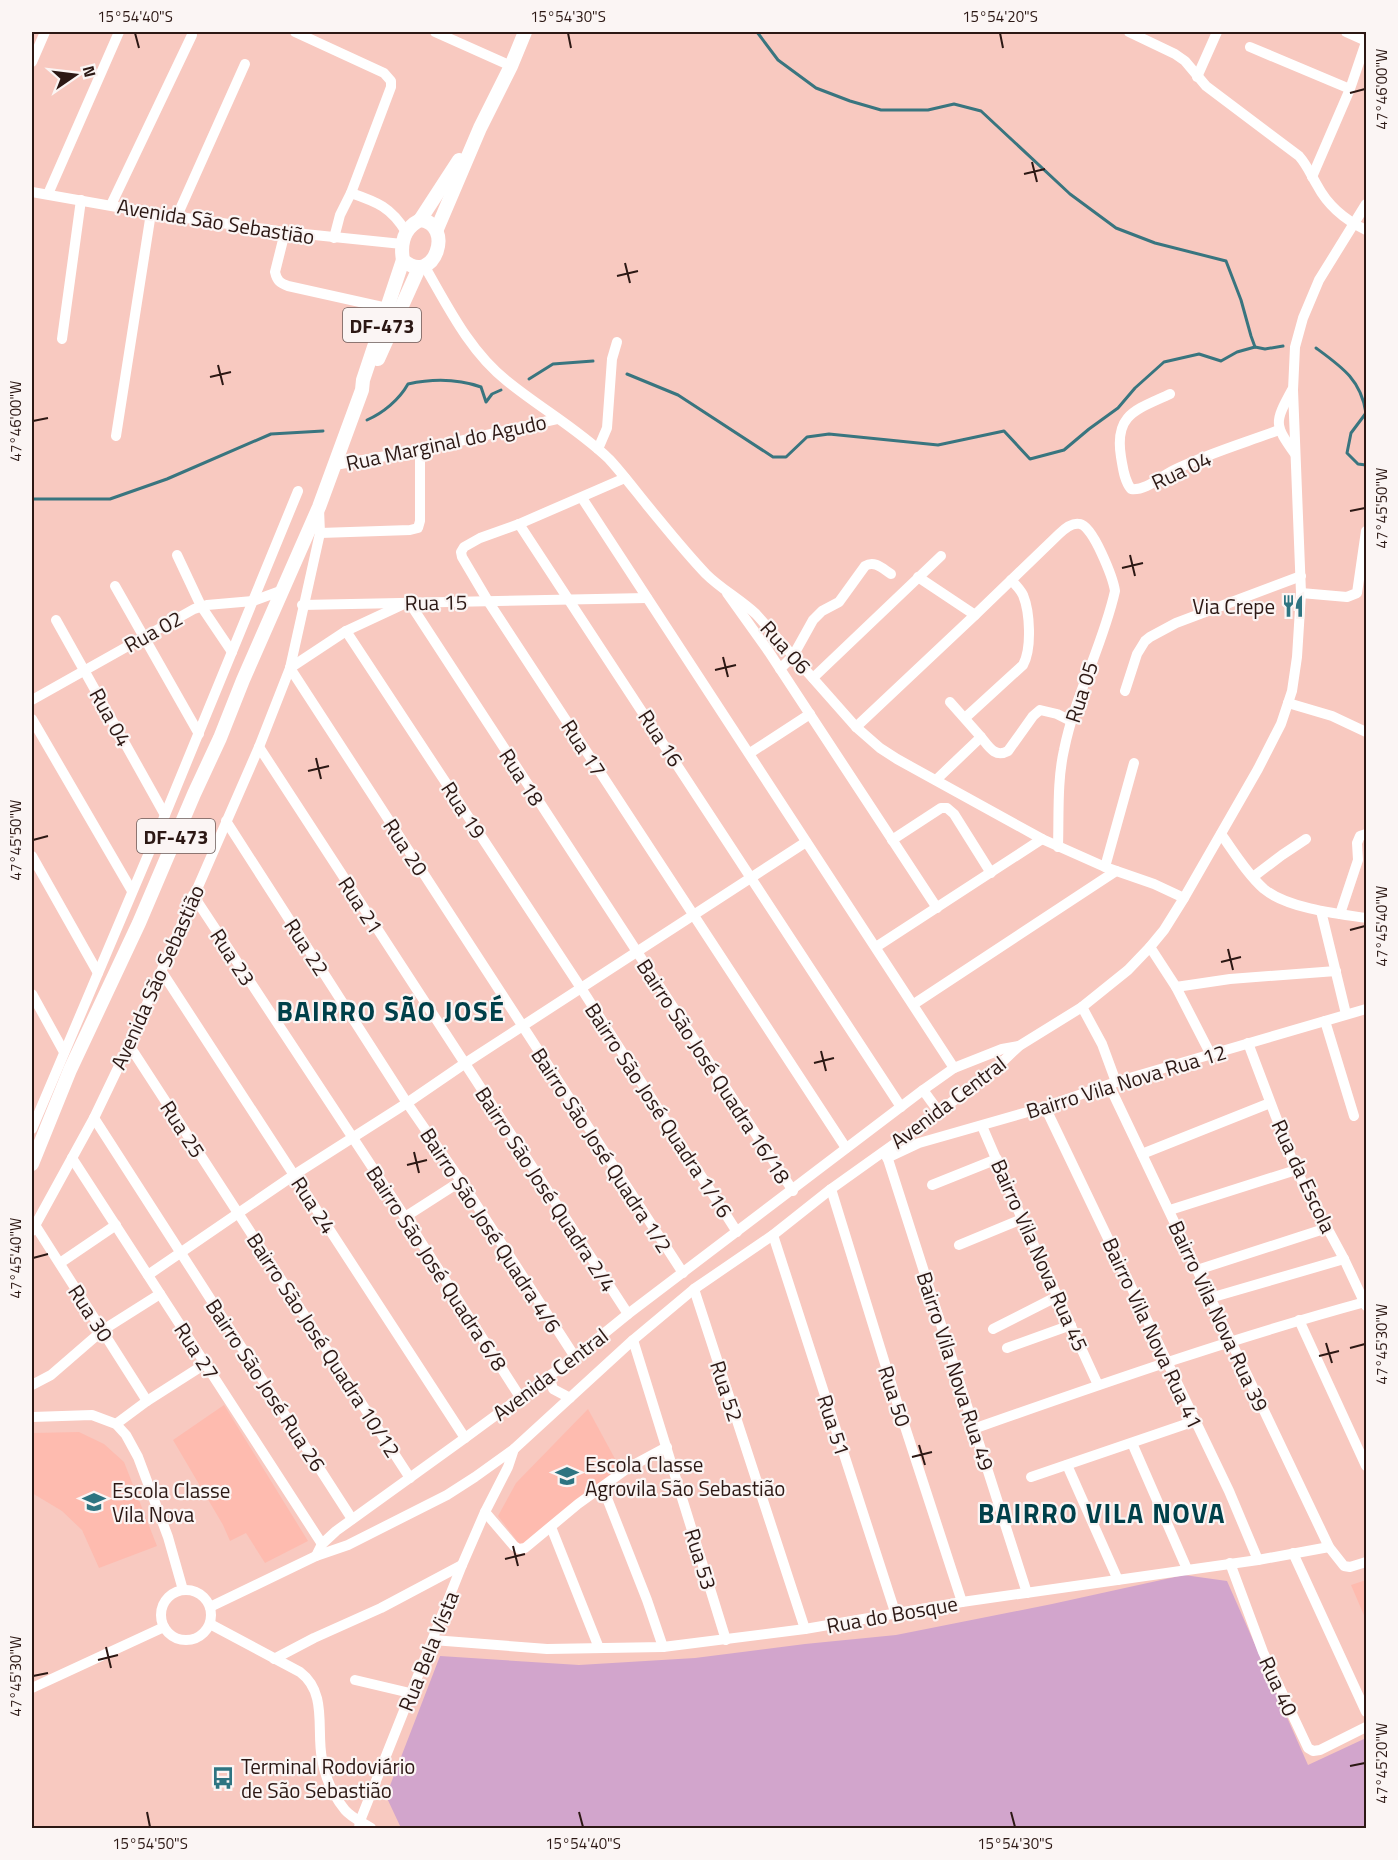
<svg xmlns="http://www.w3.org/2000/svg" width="1398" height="1860" viewBox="0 0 1398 1860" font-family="'Titillium Web',sans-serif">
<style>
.built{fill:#febbaf}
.green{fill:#d2a5cc}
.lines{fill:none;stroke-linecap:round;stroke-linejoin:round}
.stream{stroke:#39757f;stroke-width:3}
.minor{stroke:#fff;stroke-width:10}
.major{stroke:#fff;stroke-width:14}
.ticks{fill:none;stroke:#2c1814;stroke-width:2}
.labels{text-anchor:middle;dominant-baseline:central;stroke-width:4.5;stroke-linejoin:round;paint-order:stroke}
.shield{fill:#fbf5f4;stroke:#6a5a57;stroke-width:1.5}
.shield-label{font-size:20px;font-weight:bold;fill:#2c1814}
.street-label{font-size:21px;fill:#2c1814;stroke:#fbf5f4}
.poi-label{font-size:21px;fill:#2c1814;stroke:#fbf5f4;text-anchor:start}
.district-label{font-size:27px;font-weight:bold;letter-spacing:1.5px;fill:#00404a;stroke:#fbf5f4}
.neatline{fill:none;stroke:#2c1814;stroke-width:2}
.ticks-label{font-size:15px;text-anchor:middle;fill:#2c1814}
</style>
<rect width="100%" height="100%" fill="#f8c9c0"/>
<!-- built -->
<g class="built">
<path d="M 224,1405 L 308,1541 L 265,1563 L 246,1533 L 230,1541 L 223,1525 L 173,1440 Z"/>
<path d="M 588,1409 L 620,1468 L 521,1546 L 498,1516 L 516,1483 Z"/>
<path d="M 79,1432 L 104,1444 L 124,1462 L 157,1546 L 99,1568 L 82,1530 L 62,1511 L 32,1493 L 32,1433 Z"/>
<path d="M 1366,1580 L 1366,1620 L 1351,1585 Z"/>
</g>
<!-- green -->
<path class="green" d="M 1184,1575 L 1227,1581 L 1308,1765 L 1366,1738 L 1366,1828 L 401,1828 L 386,1796 L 440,1656 L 579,1665 L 695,1658 L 805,1644 L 896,1635 L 1052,1604 Z"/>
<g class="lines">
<!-- stream -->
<g class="stream">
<path d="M 757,32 L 778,60 L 816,88 L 850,101 L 881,110 L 928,110 L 954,104 L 981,111 L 1070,194 L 1116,228 L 1155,243 L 1226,261 L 1241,300 L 1251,336 L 1255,347"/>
<path d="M 1316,348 C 1342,367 1361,380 1366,413 L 1351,433 L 1347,453 L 1358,464 L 1366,465"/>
<path d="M 627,374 L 678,395 L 773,457 L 786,457 L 807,437 L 829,434 L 938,445 L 1004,431 L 1030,459 L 1064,450 L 1089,429 L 1118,408 L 1135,388 L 1164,362 L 1199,354 L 1221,361 L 1237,352 L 1255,347 L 1265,349 L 1283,346"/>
<path d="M 529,379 L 553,364 L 593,361"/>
<path d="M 367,420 C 383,413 399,400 408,384 C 431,379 458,379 481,387 L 486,402 L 492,394 L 501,390"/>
<path d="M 32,499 L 110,499 L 167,479 L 271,434 L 323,431"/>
</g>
<!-- minor -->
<g class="minor">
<path d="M 295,32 L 384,73 L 391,81 L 391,87 L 351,193 L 340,215 L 334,238"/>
<path d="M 435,32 L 511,66"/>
<path d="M 1129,32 L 1175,54 L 1185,61 L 1206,86 L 1299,156 C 1307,165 1311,175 1317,185 C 1328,206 1345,220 1366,230"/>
<path d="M 1346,32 L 1366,41"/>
<path d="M 1250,47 L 1350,89"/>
<path d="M 32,62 L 45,32"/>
<path d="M 1197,77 L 1217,32"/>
<path d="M 1312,177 L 1350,89 L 1366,42"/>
<path d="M 32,192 L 151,213 L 285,232 L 402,244"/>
<path d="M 351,193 C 377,202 391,207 406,232"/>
<path d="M 48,194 L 119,32"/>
<path d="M 111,205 L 192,35"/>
<path d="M 177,216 L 245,64"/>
<path d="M 285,232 L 275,272 C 277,281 280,283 288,286 L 387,308"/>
<path d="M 425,267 C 448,307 470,352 507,381 C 540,408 578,429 609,459 C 622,473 634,489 647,505 C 666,528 685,552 706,574 C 721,589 740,599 756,614 L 856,727 L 880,748 L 897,759 L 1042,839 L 1105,867 L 1154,884 L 1184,898"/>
<path d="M 62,339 L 81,200"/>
<path d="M 1292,390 C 1274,423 1274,424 1295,454"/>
<path d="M 1170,394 C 1136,410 1114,414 1121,457 C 1123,468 1124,480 1131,489 C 1146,491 1161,476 1174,470 C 1207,454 1244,443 1279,430"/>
<path d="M 116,436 L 151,213"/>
<path d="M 598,449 L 607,428 L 612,359 L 617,342"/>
<path d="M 335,465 L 420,450 L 557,419"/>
<path d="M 625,478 L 519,524 L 480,538 L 464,547 L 461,552 L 462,557 L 488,601 L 846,1148"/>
<path d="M 582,498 L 954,1068"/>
<path d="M 519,524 L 901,1107"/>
<path d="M 320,533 L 410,530 L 418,528 L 420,521 L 420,450"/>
<path d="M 177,555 L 201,606 L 232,652"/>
<path d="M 918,577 L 975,615"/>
<path d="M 115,586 L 199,734"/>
<path d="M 727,593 L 769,652 L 937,908"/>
<path d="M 1301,593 L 1347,597 L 1357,593 L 1366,531"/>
<path d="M 409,602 L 793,1191"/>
<path d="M 302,605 L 647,598"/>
<path d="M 56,620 L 165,815"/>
<path d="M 346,631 L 581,988 L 737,1232"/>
<path d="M 290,668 L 683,1273"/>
<path d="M 290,668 L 346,631 L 404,604"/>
<path d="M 780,669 L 793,656 L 813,620 L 822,611 L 839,602 L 865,566 C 875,560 883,569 891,574"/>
<path d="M 813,678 L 941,556"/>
<path d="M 1125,691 L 1137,654 L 1145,641 L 1150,637 L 1176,623 L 1301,576"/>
<path d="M 32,700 L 194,609 L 207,605 L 253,601 L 283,590"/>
<path d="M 950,702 L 981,737"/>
<path d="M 1288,703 L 1332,716 L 1366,732"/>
<path d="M 965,718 L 1023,665 C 1032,649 1030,612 1023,595 C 1020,589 1015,584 1011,580"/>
<path d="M 32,719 L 132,891"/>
<path d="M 856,727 L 975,615 L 1059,534 C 1064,529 1072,522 1080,524 C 1093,526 1113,578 1115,591 C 1103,645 1075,695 1064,750 C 1057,781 1059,815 1058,847"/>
<path d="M 259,747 L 628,1314"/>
<path d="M 750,753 L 810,714"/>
<path d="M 936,780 L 981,737 C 989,747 995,758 1008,751 L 1033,716 L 1040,710 L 1057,714 L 1071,721"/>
<path d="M 226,821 L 407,1103 L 461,1181 L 575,1357"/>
<path d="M 1221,834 C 1234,852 1247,874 1264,889 C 1287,908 1337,914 1366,918"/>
<path d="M 892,840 L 941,808 L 947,808 L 954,814 L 991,873"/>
<path d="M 32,856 L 98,973"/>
<path d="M 1105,867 L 1134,763"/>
<path d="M 1253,877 L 1282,855 L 1306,839"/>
<path d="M 193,895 L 405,1217 L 520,1397"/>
<path d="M 1321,911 L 1346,1014"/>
<path d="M 1340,914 L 1358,860 L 1357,843 L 1360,836 L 1366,834"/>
<path d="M 876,947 L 1042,839"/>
<path d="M 1150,947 L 1176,987 L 1211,1055"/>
<path d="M 162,972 L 465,1438"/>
<path d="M 1176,987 L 1230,979 L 1336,971"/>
<path d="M 32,994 L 64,1052"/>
<path d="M 914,1004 L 1116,871"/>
<path d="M 1082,1007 L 1102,1044 L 1116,1082"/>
<path d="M 1325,1021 L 1354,1116"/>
<path d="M 1248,1043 L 1296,1170 L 1344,1259 L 1366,1306"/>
<path d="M 129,1045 L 410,1478"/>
<path d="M 1109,1085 L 1329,1547 L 1344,1566 L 1350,1567 L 1366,1562"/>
<path d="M 923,1090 L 939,1112"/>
<path d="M 1045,1107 L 1229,1491 L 1258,1560"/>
<path d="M 94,1118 L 352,1519"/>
<path d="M 982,1126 L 1022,1219 L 1098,1385"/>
<path d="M 32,1129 L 165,815 L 298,491"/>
<path d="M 886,1153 L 1027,1593"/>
<path d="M 1142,1154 L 1270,1103"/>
<path d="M 72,1158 L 322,1544"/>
<path d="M 887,1158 L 919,1143 L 1045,1107 L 1116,1082 L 1366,1009"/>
<path d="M 932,1185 L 997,1159"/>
<path d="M 831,1189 L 895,1396 L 962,1602"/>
<path d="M 1170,1210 L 1296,1170"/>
<path d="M 405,1217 L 461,1181"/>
<path d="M 35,1225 L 147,1401"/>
<path d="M 32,1231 L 94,1118 L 129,1045 L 259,747 L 290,668 L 320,533 L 319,509"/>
<path d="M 773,1235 L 896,1615"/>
<path d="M 959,1245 L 1022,1219"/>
<path d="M 60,1263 L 116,1225"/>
<path d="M 1197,1270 L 1327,1228"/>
<path d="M 148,1275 L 294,1175 L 407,1103 L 464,1064 L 806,842"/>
<path d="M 694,1289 L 805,1629"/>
<path d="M 1210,1298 L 1344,1259"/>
<path d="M 1299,1320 L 1366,1466"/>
<path d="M 993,1329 L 1058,1296"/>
<path d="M 633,1340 L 726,1640"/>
<path d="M 1007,1348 L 1071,1325"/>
<path d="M 551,1375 L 551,1382 L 553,1389 L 570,1398"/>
<path d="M 32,1385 L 51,1375 L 103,1330 L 160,1294"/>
<path d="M 32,1417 L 92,1415 L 116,1424 L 126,1435 L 138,1457 L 168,1537 L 183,1590"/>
<path d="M 116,1424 L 147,1401 L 205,1364"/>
<path d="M 976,1428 C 1104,1383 1233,1338 1365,1302"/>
<path d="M 1132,1443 L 1187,1569"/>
<path d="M 1067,1465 L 1118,1580"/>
<path d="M 1031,1477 L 1195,1421"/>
<path d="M 603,1488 L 647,1600 L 663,1647"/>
<path d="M 485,1512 L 514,1546 L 519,1549 L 525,1548 L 578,1504 L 628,1468 L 667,1447"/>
<path d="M 551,1527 L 599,1648"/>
<path d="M 1293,1553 L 1366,1712"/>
<path d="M 316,1556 L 322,1544 L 336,1531 L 465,1438 L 575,1357 L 628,1314 L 923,1090 L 954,1068 L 1002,1049 L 1019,1046"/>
<path d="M 1230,1563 L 1263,1652 L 1308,1748 L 1313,1751 L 1320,1750 L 1366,1727"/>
<circle cx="186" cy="1615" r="25"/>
<path d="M 210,1607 L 316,1556 L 348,1545 L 447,1495 L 475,1477 L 514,1449 L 633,1340 L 694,1289 L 773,1235 L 831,1189 L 939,1112 L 999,1065 L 1019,1046 L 1082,1007 L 1128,970 L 1150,947 L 1164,930 L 1184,898 L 1258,769 L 1281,724 L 1292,691 L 1297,657 L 1301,593 L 1293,390 L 1295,347 L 1303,318 L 1319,280 L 1366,204"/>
<path d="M 210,1624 L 300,1672 C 328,1693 316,1730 322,1759 C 325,1778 333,1795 345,1810 C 352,1818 362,1822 371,1828"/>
<path d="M 433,1640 L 547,1649 L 663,1647 L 805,1629 L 962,1602 L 1258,1560 L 1329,1547"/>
<path d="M 274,1659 L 314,1638 L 381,1608 L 462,1565"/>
<path d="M 355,1680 L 410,1693"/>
<path d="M 32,1688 L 164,1627"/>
<path d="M 359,1828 L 360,1821 L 462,1565 L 485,1512 L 508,1467 L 514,1449"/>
</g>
<!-- major -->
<g class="major">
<path d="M 420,220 C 455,223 435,288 403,260 C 400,243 404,228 420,220 Z"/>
<path d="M 420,220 L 459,160"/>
<path d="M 437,229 L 480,128 L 511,66 L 525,32"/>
<path d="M 378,359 L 419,268"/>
<path d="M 32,1164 L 70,1070 L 139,923 L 194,794 L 220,738 L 243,680 L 319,507 L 362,390 L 363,380 L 403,260"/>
</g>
</g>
<!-- ticks -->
<path class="ticks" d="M 135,33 L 139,48M 568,33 L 571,48M 1000,33 L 1003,48M 1350,93 L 1365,89M 1032,162 L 1037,182M 1024,174 L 1045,169M 625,263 L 630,283M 617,276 L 638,271M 218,365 L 223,385M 210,377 L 231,372M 33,421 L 48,418M 1350,511 L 1365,508M 1130,555 L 1135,576M 1122,568 L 1143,563M 723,657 L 728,677M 715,670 L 736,665M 316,758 L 321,779M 308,771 L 329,766M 33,840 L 48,836M 1350,930 L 1365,926M 1228,949 L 1233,970M 1221,962 L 1241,957M 821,1051 L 826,1071M 814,1063 L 834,1058M 414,1152 L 419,1173M 407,1165 L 427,1160M 33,1258 L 48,1254M 1326,1343 L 1332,1363M 1350,1348 L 1365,1344M 1319,1356 L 1339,1351M 919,1445 L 925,1465M 912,1457 L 932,1452M 513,1546 L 518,1566M 505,1559 L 525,1554M 106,1647 L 111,1668M 98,1660 L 118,1655M 33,1676 L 48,1673M 1350,1766 L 1365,1763M 147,1812 L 150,1827M 579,1812 L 583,1827M 1011,1812 L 1015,1827"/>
<!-- icons -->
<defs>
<g id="restaurant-bare" transform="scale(1.8)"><path d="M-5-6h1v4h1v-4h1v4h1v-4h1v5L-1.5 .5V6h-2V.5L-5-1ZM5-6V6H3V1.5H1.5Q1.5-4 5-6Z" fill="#2e7481" stroke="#fbf5f4" stroke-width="2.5" paint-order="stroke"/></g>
<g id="school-bare" transform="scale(1.8)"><path d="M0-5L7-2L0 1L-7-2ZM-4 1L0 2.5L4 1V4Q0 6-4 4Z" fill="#2e7481" stroke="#fbf5f4" stroke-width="2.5" paint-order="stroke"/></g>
<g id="bus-bare" transform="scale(1.8)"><path d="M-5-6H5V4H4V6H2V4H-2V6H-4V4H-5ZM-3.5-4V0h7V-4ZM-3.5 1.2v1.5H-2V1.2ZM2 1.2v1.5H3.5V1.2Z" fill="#2e7481" stroke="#fbf5f4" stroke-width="2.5" paint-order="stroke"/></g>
</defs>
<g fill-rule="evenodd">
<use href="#restaurant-bare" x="1293" y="606"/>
<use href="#school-bare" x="567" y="1476"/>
<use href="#school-bare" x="94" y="1502"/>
<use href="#bus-bare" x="223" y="1778"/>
</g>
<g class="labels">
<!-- shield labels -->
<g class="shield">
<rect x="343" y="308" width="78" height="34" rx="4.5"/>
<rect x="137" y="819" width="78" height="34" rx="4.5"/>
</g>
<g class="shield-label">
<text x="382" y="325">DF-473</text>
<text x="176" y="836">DF-473</text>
</g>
<!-- street labels -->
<g class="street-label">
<text transform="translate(216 221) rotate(9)">Avenida São Sebastião</text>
<text transform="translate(446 442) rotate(-12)">Rua Marginal do Agudo</text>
<text transform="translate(1181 470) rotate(-25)">Rua 04</text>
<text transform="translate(436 602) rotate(-1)">Rua 15</text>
<text transform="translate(153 631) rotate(-29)">Rua 02</text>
<text transform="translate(786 647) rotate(48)">Rua 06</text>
<text transform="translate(1081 692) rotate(-72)">Rua 05</text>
<text transform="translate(111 717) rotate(61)">Rua 04</text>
<text transform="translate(661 738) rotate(57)">Rua 16</text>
<text transform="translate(584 748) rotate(57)">Rua 17</text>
<text transform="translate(522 777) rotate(57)">Rua 18</text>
<text transform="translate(464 810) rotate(57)">Rua 19</text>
<text transform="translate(406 847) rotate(57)">Rua 20</text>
<text transform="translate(361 905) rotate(57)">Rua 21</text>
<text transform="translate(307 947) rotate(57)">Rua 22</text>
<text transform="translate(233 957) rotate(57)">Rua 23</text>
<text transform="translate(157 977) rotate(-66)">Avenida São Sebastião</text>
<text transform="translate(714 1071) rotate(57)">Bairro São José Quadra 16/18</text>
<text transform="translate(1126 1081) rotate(-17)">Bairro Vila Nova Rua 12</text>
<text transform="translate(948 1102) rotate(-37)">Avenida Central</text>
<text transform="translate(659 1110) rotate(57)">Bairro São José Quadra 1/16</text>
<text transform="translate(183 1129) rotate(57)">Rua 25</text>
<text transform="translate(602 1150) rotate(57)">Bairro São José Quadra 1/2</text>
<text transform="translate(1304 1176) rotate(65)">Rua da Escola</text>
<text transform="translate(546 1189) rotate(57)">Bairro São José Quadra 2/4</text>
<text transform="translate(314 1205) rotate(57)">Rua 24</text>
<text transform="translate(491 1230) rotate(57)">Bairro São José Quadra 4/6</text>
<text transform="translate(1040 1255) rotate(66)">Bairro Vila Nova Rua 45</text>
<text transform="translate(437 1268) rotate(57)">Bairro São José Quadra 6/8</text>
<text transform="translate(91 1313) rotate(57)">Rua 30</text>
<text transform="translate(1219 1316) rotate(65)">Bairro Vila Nova Rua 39</text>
<text transform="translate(1153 1333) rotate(65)">Bairro Vila Nova Rua 41</text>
<text transform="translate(324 1345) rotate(57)">Bairro São José Quadra 10/12</text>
<text transform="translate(197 1351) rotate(57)">Rua 27</text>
<text transform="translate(956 1371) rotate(72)">Bairro Vila Nova Rua 49</text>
<text transform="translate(550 1374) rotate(-37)">Avenida Central</text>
<text transform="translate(266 1385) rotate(57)">Bairro São José Rua 26</text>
<text transform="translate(727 1391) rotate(72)">Rua 52</text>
<text transform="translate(895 1396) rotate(72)">Rua 50</text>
<text transform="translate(834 1425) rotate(72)">Rua 51</text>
<text transform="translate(701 1559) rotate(73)">Rua 53</text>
<text transform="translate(892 1614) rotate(-10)">Rua do Bosque</text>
<text transform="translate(428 1651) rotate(-68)">Rua Bela Vista</text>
<text transform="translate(1279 1686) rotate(65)">Rua 40</text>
</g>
<!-- poi labels -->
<g class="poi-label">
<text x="1275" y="606" text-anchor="end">Via Crepe</text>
<text x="585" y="1464">Escola Classe<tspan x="585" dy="24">Agrovila São Sebastião</tspan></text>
<text x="112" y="1490">Escola Classe<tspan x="112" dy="24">Vila Nova</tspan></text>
<text x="241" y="1766">Terminal Rodoviário<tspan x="241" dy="24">de São Sebastião</tspan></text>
</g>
<!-- district labels -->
<g class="district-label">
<text x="391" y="1010">BAIRRO SÃO JOSÉ</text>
<text x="1102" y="1512">BAIRRO VILA NOVA</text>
</g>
</g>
<!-- border -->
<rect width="1398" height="1860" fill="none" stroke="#fbf5f4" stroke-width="66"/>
<!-- north arrow -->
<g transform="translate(75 75) rotate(76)" stroke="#fbf5f4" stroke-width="4.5" paint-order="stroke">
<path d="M0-4.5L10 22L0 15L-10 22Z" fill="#2c1814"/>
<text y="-9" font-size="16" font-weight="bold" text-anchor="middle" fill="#2c1814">N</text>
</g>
<rect x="33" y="33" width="1332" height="1794" class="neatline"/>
<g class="ticks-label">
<text x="135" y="22">15°54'40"S</text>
<text x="568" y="22">15°54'30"S</text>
<text x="1000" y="22">15°54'20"S</text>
<text transform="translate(1382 89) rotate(-90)" y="5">47°46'00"W</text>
<text transform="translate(16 421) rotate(-90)" y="5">47°46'00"W</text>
<text transform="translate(1382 508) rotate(-90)" y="5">47°45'50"W</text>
<text transform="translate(16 840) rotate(-90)" y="5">47°45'50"W</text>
<text transform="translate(1382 926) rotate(-90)" y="5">47°45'40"W</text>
<text transform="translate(16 1258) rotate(-90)" y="5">47°45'40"W</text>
<text transform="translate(1382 1344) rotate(-90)" y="5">47°45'30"W</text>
<text transform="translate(16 1676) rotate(-90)" y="5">47°45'30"W</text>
<text transform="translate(1382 1763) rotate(-90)" y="5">47°45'20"W</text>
<text x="150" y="1849">15°54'50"S</text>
<text x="583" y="1849">15°54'40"S</text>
<text x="1015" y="1849">15°54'30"S</text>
</g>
</svg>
